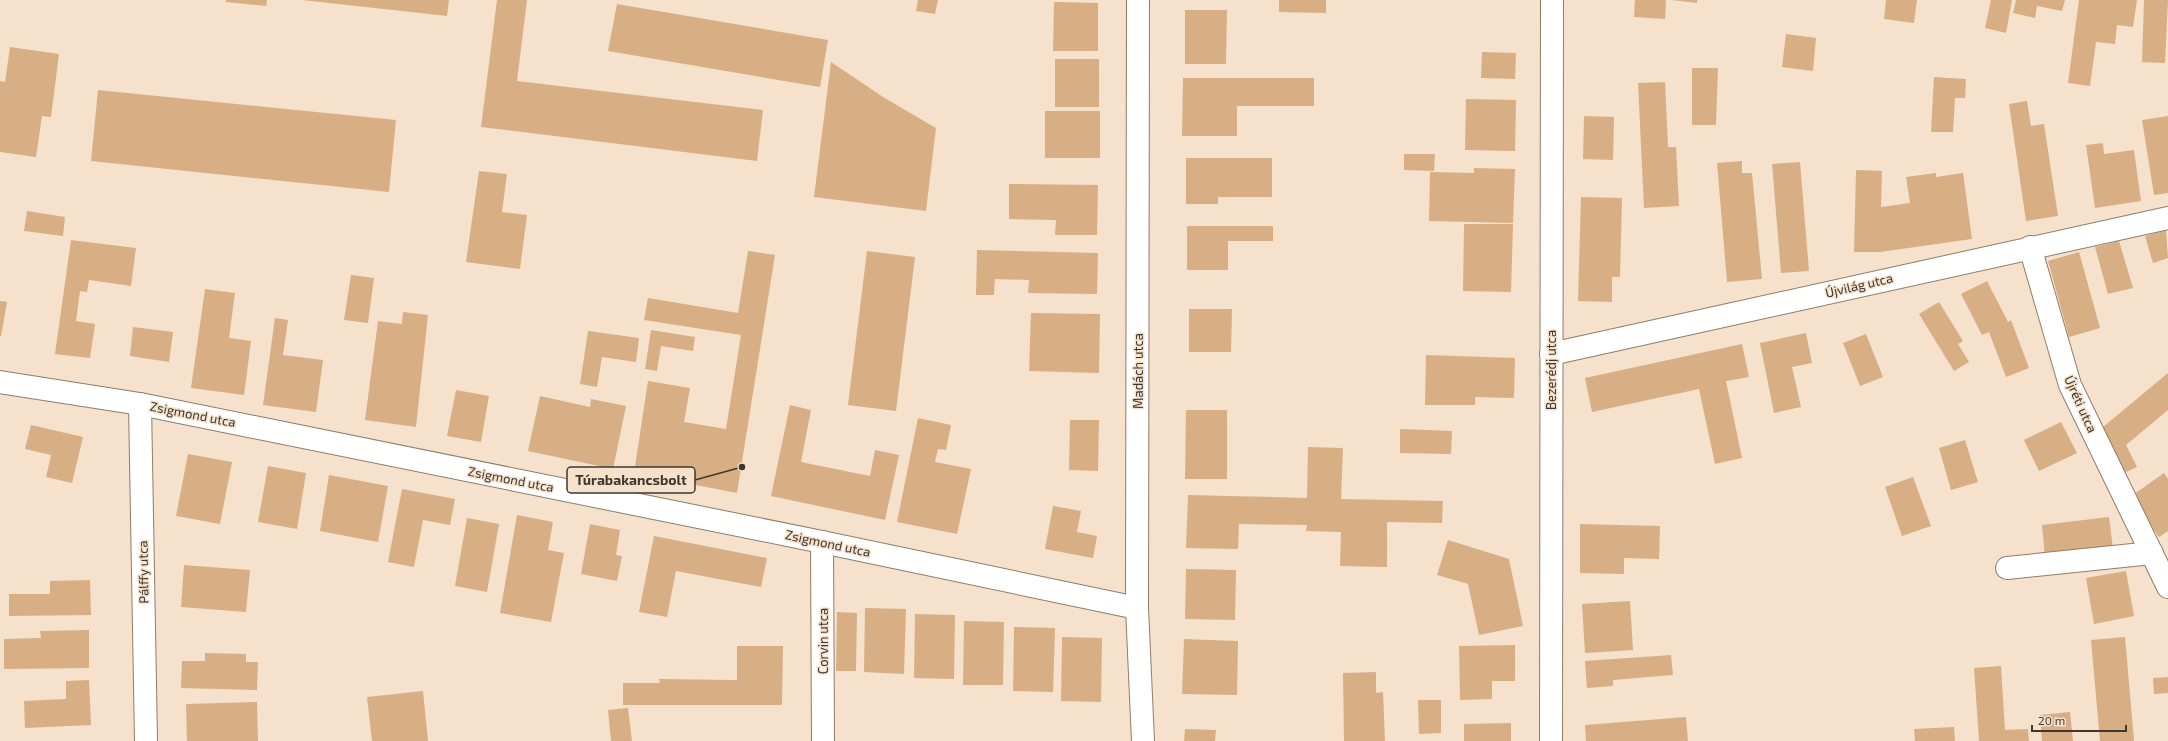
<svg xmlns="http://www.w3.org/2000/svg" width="2168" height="741" viewBox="0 0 2168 741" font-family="'Exo 2',sans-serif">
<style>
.building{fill:#d8af85}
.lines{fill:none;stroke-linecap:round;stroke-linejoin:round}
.minor-casing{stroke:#8f7d6a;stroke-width:24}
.minor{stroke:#fff;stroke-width:22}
.labels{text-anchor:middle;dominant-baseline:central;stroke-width:3;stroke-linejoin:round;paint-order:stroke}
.street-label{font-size:13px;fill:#3f372f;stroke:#f5e1cc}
.leader{fill:none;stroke:#3f372f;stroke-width:1.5}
.callout-dot{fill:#3f372f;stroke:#f5e1cc;stroke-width:1.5}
.callout{fill:#f5e1cc;stroke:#3f372f;stroke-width:1.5}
.callout-label{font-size:14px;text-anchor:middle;font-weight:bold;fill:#3f372f}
</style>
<rect width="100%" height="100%" fill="#f5e1cc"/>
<!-- building -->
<g class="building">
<path d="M 226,0 L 267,0 L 266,6 L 226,2 Z"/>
<path d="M 302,0 L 449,0 L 447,16 Z"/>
<path d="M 497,0 L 527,0 L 517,81 L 763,110 L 757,161 L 481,127 Z"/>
<path d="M 918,0 L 938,0 L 935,14 L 916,11 Z"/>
<path d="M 1279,0 L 1326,0 L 1326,13 L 1279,12 Z"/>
<path d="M 1635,0 L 1666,0 L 1665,19 L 1634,17 Z"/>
<path d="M 1671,0 L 1697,0 L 1697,3 Z"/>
<path d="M 1886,0 L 1917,0 L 1914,23 L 1884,19 Z"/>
<path d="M 1991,0 L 2012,0 L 2006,33 L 1985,28 Z"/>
<path d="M 2016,0 L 2065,0 L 2062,11 L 2037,6 L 2035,18 L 2013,13 Z"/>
<path d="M 2079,0 L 2137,0 L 2133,27 L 2117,25 L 2115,44 L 2096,42 L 2090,86 L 2068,83 Z"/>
<path d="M 2144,0 L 2168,0 L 2165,63 L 2142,62 Z"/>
<path d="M 1054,2 L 1098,3 L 1098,51 L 1053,51 Z"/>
<path d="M 617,4 L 828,40 L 820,87 L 608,51 Z"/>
<path d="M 1185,10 L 1227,10 L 1226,64 L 1185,64 Z"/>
<path d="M 1786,34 L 1816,38 L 1813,71 L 1782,67 Z"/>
<path d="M 10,47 L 59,54 L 51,117 L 42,116 L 36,157 L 0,152 L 0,81 L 5,82 Z"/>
<path d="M 1482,52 L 1516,53 L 1515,79 L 1481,78 Z"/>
<rect x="1055" y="59" width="44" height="48"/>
<path d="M 831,62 L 883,97 L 936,128 L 926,211 L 814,197 Z"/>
<path d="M 1692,68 L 1718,68 L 1716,125 L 1692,125 Z"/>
<path d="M 1934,77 L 1966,79 L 1965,98 L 1955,98 L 1953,132 L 1931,132 Z"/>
<path d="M 1183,78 L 1314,78 L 1314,106 L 1237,106 L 1237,136 L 1182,136 Z"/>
<path d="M 1665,82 L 1668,147 L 1676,147 L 1679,206 L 1644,208 L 1638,83 Z"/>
<path d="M 98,90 L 396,120 L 389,192 L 91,161 Z"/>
<path d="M 1466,99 L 1516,100 L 1515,151 L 1465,150 Z"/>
<path d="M 2027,101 L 2031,126 L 2044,124 L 2058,216 L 2026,221 L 2009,104 Z"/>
<rect x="1045" y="111" width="55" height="47"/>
<path d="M 1584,116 L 1614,117 L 1613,160 L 1583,159 Z"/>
<path d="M 2168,116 L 2168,193 L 2154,195 L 2142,120 Z"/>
<path d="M 2103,143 L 2104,154 L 2134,150 L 2141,201 L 2095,208 L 2086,145 Z"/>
<path d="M 1404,154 L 1435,154 L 1434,171 L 1404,170 Z"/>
<path d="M 1186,158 L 1272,158 L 1272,197 L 1218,197 L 1218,204 L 1186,204 Z"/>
<path d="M 1742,161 L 1742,173 L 1752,173 L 1762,279 L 1727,282 L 1717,163 Z"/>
<path d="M 1800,162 L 1809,271 L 1781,273 L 1772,164 Z"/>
<path d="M 1474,168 L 1515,169 L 1513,223 L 1429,221 L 1430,172 L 1474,173 Z"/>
<path d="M 1856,170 L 1882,171 L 1881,207 L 1910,203 L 1906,177 L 1936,173 L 1936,177 L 1963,173 L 1972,239 L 1880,252 L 1854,252 Z"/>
<path d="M 479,171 L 507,174 L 502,212 L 527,215 L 520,269 L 466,262 Z"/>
<path d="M 1009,184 L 1098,185 L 1097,235 L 1055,235 L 1056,220 L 1009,219 Z"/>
<path d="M 1581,197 L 1622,198 L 1620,277 L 1612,277 L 1612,302 L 1578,301 Z"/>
<path d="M 27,211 L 65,217 L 63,236 L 24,231 Z"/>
<path d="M 1464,224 L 1513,224 L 1511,292 L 1463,291 Z"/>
<path d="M 1187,226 L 1273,226 L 1273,241 L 1228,241 L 1228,270 L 1187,270 Z"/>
<path d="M 2166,230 L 2168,258 L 2153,263 L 2145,236 Z"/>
<path d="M 71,240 L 136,248 L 131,286 L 89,280 L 87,292 L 80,291 L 76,321 L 95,324 L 90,358 L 55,354 Z"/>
<path d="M 2119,241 L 2133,288 L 2108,294 L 2095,247 Z"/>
<path d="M 977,250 L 1098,253 L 1097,294 L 1028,293 L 1029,280 L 995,279 L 994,295 L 976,295 Z"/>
<path d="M 748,251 L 775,255 L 737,493 L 634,473 L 648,381 L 690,388 L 684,422 L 726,429 L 741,335 L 644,320 L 648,298 L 738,313 Z"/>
<path d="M 867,251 L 915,257 L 896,411 L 848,405 Z"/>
<path d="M 2079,252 L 2100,328 L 2069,337 L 2048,261 Z"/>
<path d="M 351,275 L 374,278 L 368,323 L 344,320 Z"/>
<path d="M 1987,281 L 2008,322 L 2011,320 L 2029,368 L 2006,377 L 1989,332 L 1982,335 L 1961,294 Z"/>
<path d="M 205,289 L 235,293 L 229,338 L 251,341 L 244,395 L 191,388 Z"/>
<path d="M 0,301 L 7,302 L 1,336 L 0,336 Z"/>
<path d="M 1939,302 L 1963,341 L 1958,344 L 1969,362 L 1954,371 L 1919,314 Z"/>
<path d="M 1189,309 L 1232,309 L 1231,352 L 1189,352 Z"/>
<path d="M 403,312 L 428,315 L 416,427 L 365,420 L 378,321 L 402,324 Z"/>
<path d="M 1031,313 L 1100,314 L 1099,373 L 1029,371 Z"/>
<path d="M 275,318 L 288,320 L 283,355 L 323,360 L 316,412 L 263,405 Z"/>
<path d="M 133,327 L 173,332 L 169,362 L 130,356 Z"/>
<path d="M 651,330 L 695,337 L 693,351 L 661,346 L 657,371 L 645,369 Z"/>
<path d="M 588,331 L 639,338 L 636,362 L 602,357 L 597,387 L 580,384 Z"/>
<path d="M 1806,333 L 1812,363 L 1792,367 L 1801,407 L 1774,413 L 1760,343 Z"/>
<path d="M 1866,334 L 1883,377 L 1860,386 L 1843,343 Z"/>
<path d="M 1742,344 L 1749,377 L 1726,381 L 1742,458 L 1715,464 L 1699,389 L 1592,412 L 1585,378 Z"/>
<path d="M 1426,355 L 1515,358 L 1514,398 L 1475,397 L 1475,405 L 1425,405 Z"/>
<path d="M 2168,373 L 2168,410 L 2126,445 L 2137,467 L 2119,475 L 2097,432 Z"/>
<path d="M 456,390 L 489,396 L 481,442 L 447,436 Z"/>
<path d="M 540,396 L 590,407 L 591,399 L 626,406 L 613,469 L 528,451 Z"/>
<path d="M 790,405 L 811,410 L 801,462 L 870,476 L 875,450 L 899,455 L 885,520 L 771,496 Z"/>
<path d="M 1186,410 L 1227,410 L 1227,479 L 1185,479 Z"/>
<path d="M 918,418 L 951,425 L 946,450 L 938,449 L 935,462 L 971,469 L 957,534 L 897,522 Z"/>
<path d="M 1070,420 L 1099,420 L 1098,471 L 1069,470 Z"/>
<path d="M 2061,422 L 2077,453 L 2039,471 L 2024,440 Z"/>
<path d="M 31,425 L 83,437 L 72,483 L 46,477 L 51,455 L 25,449 Z"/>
<path d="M 1400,429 L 1452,431 L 1451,454 L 1400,453 Z"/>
<path d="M 1965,440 L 1978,482 L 1951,490 L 1939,448 Z"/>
<path d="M 1308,447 L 1343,448 L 1341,499 L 1443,501 L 1442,523 L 1387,522 L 1387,567 L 1340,566 L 1341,532 L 1306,531 L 1307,525 L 1239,524 L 1238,549 L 1186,548 L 1188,495 L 1307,498 Z"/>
<path d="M 188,454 L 232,462 L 220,524 L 176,516 Z"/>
<path d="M 268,466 L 306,473 L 297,529 L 258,522 Z"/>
<path d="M 2164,473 L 2168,479 L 2168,531 L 2159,537 L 2130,497 Z"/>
<path d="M 329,475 L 388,486 L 378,542 L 320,531 Z"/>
<path d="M 1913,477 L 1931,526 L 1902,536 L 1885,487 Z"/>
<path d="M 402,489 L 455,499 L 450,525 L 423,520 L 414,567 L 388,562 Z"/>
<path d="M 1053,506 L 1081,511 L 1077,532 L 1097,536 L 1093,558 L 1045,549 Z"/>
<path d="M 517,515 L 553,522 L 548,550 L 564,553 L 551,622 L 500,613 Z"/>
<path d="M 2109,517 L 2113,549 L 2045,557 L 2042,525 Z"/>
<path d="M 467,518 L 499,524 L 487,592 L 455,586 Z"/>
<path d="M 590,524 L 620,530 L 616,555 L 622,556 L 617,581 L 581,574 Z"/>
<path d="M 1580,524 L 1660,526 L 1659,559 L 1624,558 L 1624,574 L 1580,573 Z"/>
<path d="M 654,536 L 767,558 L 761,587 L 676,571 L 667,617 L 639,612 Z"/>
<path d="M 1448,540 L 1509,559 L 1523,626 L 1479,635 L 1468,584 L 1437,575 Z"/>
<path d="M 184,565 L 250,570 L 246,612 L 181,607 Z"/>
<path d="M 1186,569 L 1236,570 L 1235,620 L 1185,619 Z"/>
<path d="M 2126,571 L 2134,616 L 2094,624 L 2086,578 Z"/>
<path d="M 90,580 L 91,615 L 9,616 L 9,594 L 50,594 L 50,581 Z"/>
<path d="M 1630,601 L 1633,650 L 1585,653 L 1582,604 Z"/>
<path d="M 865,608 L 906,609 L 904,674 L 864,672 Z"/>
<path d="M 837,612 L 857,613 L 856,671 L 836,671 Z"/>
<path d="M 915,614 L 955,615 L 954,679 L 914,678 Z"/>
<path d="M 964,621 L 1004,622 L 1003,685 L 963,685 Z"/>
<path d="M 1014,627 L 1055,628 L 1053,692 L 1013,691 Z"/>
<path d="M 89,630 L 89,668 L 4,669 L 4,639 L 41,638 L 40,631 Z"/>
<path d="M 1062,637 L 1102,638 L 1101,702 L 1061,701 Z"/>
<path d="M 2125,637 L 2134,741 L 2100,741 L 2091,640 Z"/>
<path d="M 1184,639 L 1238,641 L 1237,695 L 1182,694 Z"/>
<path d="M 1515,645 L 1515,681 L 1492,681 L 1492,699 L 1460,700 L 1459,646 Z"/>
<path d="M 737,646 L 783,646 L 782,705 L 623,705 L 623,683 L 660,683 L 659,679 L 737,680 Z"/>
<path d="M 205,653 L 246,654 L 246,662 L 258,662 L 257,690 L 181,688 L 182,661 L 205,661 Z"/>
<path d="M 1671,655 L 1673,675 L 1613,680 L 1613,686 L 1587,688 L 1585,661 Z"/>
<path d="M 2001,666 L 2005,730 L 2028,729 L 2029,741 L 1979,741 L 1974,668 Z"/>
<path d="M 1376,672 L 1376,693 L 1383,692 L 1385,741 L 1344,741 L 1343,673 Z"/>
<path d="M 2168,677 L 2168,693 L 2154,694 L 2153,678 Z"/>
<path d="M 89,680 L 91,725 L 25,728 L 24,701 L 66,699 L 66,681 Z"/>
<path d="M 423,691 L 428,741 L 372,741 L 367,697 Z"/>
<path d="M 1418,700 L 1441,700 L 1441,733 L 1419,734 Z"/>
<path d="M 257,702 L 258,741 L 187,741 L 186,704 Z"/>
<path d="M 628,708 L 632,741 L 611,741 L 608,710 Z"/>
<path d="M 2070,712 L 2073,741 L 2042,741 L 2040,715 Z"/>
<path d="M 1686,717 L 1688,741 L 1586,741 L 1585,725 Z"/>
<path d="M 1511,723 L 1511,741 L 1464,741 L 1464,724 Z"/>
<path d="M 1954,727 L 1955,741 L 1915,741 L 1914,729 Z"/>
<path d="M 1185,729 L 1216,730 L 1215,741 L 1184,741 Z"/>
</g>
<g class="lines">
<!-- minor casing -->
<g class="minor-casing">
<g id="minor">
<path d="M 1138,0 L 1137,608 L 1143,741"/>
<path d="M 2030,247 L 2070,385 L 2168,587"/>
<path d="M 1551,354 L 2168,218"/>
<path d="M 0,382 L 140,404 L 822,542 L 1137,608"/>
<path d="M 140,404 L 146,741"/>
<path d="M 822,542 L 823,741"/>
<path d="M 2007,568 L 2152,553"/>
<path d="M 1551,741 L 1552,0"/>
</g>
</g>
<!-- minor -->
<use href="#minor" class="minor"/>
</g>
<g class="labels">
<!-- street labels -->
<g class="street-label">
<text transform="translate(1859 285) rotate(-13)">Újvilág utca</text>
<text transform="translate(1551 370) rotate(-90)">Bezerédj utca</text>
<text transform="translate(1138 371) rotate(-90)">Madách utca</text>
<text transform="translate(2081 404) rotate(66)">Újréti utca</text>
<text transform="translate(193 414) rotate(11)">Zsigmond utca</text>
<text transform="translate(511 479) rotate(11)">Zsigmond utca</text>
<text transform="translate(828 543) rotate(12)">Zsigmond utca</text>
<text transform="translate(143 572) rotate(-91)">Pálffy utca</text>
<text transform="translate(823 641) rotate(-90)">Corvin utca</text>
</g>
</g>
<!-- callouts -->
<path class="leader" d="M742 467L695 480"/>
<circle class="callout-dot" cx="742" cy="467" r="4"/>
<rect class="callout" x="567" y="467" width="128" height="26" rx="4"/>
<g class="callout-label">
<text x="631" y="485">Túrabakancsbolt</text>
</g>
<!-- scale -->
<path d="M2032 725v6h94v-6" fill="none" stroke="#3f372f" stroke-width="2"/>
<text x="2038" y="725" font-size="12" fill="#3f372f" stroke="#f5e1cc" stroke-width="3" paint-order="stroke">20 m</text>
</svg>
